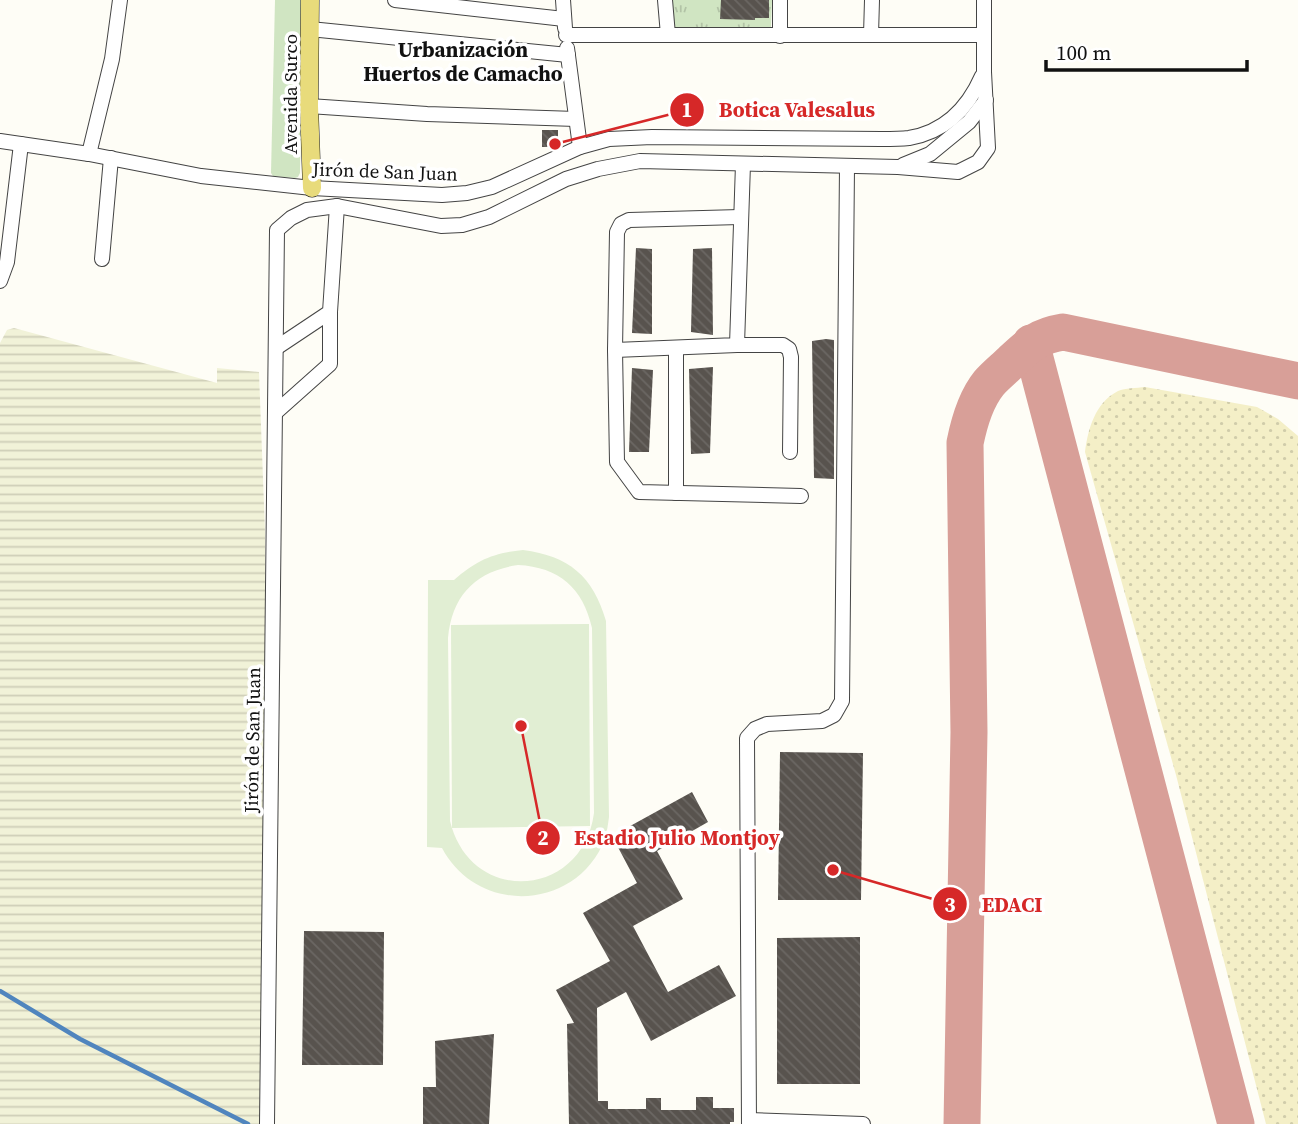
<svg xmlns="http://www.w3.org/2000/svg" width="1298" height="1124" viewBox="0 0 1298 1124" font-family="'Source Serif 4',serif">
	<defs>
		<pattern id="farmland-rules" width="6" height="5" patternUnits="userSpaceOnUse" patternTransform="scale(1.75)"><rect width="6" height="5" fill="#f1f2d8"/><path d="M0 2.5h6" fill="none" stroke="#ceceb8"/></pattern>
		<pattern id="sand-dots" width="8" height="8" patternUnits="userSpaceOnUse" patternTransform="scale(1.75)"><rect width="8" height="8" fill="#f4efc7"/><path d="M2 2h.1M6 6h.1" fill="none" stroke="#d0ccaa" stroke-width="1.8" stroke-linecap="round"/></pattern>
		<pattern id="park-tufts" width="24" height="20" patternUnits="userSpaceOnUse" patternTransform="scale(1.75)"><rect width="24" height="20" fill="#d0e5c2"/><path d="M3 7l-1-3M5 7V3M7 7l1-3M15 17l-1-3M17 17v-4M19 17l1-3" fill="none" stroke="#b2c3a6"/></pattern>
		<pattern id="building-back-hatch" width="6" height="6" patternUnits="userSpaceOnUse" patternTransform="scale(1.75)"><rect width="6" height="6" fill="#58534e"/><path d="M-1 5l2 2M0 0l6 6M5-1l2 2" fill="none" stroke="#6b6763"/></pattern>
	</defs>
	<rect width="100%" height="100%" fill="#fefdf6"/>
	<!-- farmland -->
	<polygon fill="url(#farmland-rules)" points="14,328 217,383 217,368 259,372 265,532 265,715 261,1124 0,1124 0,343 7,330"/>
	<!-- grass -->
	<polygon fill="#d0e5c2" points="275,0 302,0 300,173 298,177 295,178 273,176 271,173"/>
	<!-- sand -->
	<path fill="url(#sand-dots)" d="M1145,387L1257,407L1278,419L1298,436V1124H1266L1176,775L1085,452C1088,429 1095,403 1118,391C1125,388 1137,388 1145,387Z"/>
	<!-- park -->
	<polygon fill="url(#park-tufts)" points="672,0 772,0 771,27 674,28"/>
	<!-- pitch -->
	<g fill="#e1eed3" fill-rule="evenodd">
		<path d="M523,550C569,556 593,576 606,621L609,817C608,824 607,832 605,839C577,911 478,916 442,848L427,847L428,580H454C477,560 493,553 523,550ZM518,565C559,567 583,588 592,628L594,813C583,898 471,907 450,821L448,638C452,595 476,571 518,565Z"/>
		<polygon points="589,624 590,826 452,828 451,625"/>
	</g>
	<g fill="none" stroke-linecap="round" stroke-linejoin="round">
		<!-- stream -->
		<polyline stroke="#5085be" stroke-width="4.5" points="0,991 80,1039 248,1124"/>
		<!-- taxiway -->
		<g stroke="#d89f98" stroke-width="37">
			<polyline points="1031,343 1236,1124"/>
			<path d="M962,1124L969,732L965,443C969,423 976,399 989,383C996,375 1005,368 1012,361C1030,344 1039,336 1063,332L1298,381"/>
		</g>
	</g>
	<!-- building -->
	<g fill="url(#building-back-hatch)">
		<polygon points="721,0 769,0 769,18 755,18 755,20 720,19"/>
		<rect x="542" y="130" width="16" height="17"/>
		<polygon points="636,248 652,249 652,334 632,333"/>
		<polygon points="712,248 713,335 691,332 693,249"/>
		<polygon points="826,339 834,340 834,479 814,478 812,341"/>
		<polygon points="713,367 710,453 691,454 689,369"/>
		<polygon points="632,368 653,370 649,452 629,452"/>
		<polygon points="780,752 863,753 861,900 778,900"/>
		<polygon points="692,792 708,822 657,851 683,899 633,926 668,992 719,965 736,996 651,1041 626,992 597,1008 598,1101 608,1101 608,1109 646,1109 646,1098 661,1098 661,1110 696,1110 696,1097 713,1097 713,1108 734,1108 734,1122 730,1122 730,1124 569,1124 567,1024 574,1023 556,990 610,961 583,913 637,883 612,836"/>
		<polygon points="304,931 384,932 383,1065 302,1065"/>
		<polygon points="860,937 860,1084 777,1084 777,938"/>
		<polygon points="494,1034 489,1124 423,1124 423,1087 436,1087 435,1041"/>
	</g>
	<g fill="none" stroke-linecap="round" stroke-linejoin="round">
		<defs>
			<g id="minor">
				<polyline points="395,0 564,19"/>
				<polyline points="563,0 565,28"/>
				<polyline points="665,0 668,35"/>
				<polyline points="310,29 568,55"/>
				<polyline points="566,35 984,35"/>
				<polyline points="871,35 872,0"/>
				<polyline points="780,36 780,0"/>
				<polyline points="567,48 580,147"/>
				<polyline points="309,106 427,114 576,119"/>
				<path d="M0,141L89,154L201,176L312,188L442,195L467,193L492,187L580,147L609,139L652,137L881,139C890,139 900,139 909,138C945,132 968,108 982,76"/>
				<polyline points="89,154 112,59 120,0"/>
				<polyline points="903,165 930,154 969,122 986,100"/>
				<polyline points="740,217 629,220 621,224 617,232 615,350 617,462 639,492 801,496"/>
				<polyline points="102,259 111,158"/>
				<polyline points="0,281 7,262 21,144"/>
				<polyline points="737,345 783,345 789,349 791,357 790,452"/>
				<polyline points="276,348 330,312 337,206"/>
				<polyline points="676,348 676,493"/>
				<polyline points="615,350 737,345 743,164"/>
				<polyline points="275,413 330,364 330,312"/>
				<polyline points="749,1120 863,1124"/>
				<polyline points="267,1124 277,230 291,218 307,210 337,206 441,226 462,225 489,217 566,179 598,169 640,161 898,167 958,172 978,162 988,148 984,72 984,0"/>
				<polyline points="749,1124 747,738 755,729 767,724 822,721 834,715 842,701 847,167"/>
			</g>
			<polyline id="major" points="310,0 309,106 312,188"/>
		</defs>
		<!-- minor casing -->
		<use href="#minor" stroke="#444" stroke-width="16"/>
		<!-- major casing -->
		<use href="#major" stroke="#222" stroke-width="19"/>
		<!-- minor -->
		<use href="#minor" stroke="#fff" stroke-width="14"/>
		<!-- major -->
		<use href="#major" stroke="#e8db7b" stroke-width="18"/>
	</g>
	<g text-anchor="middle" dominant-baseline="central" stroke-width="7" stroke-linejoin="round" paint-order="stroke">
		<!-- street labels -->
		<g font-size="19" fill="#111" stroke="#fff">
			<text transform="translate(290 94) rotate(-90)">Avenida Surco</text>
			<text transform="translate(385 171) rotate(2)">Jirón de San Juan</text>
			<text transform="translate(252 740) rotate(-89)">Jirón de San Juan</text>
		</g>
		<!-- neighbourhood labels -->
		<g font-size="21" font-weight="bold" fill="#111" stroke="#fff">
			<text x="463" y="49">Urbanización<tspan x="463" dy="24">Huertos de Camacho</tspan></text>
		</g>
	</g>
	<!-- callouts -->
	<path fill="none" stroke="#d62828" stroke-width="2.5" d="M555 144L687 110M521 726L543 838M833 870L950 904"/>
	<g fill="#d62828" stroke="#fff" stroke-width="2.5">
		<circle cx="555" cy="144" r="7"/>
		<circle cx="521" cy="726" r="7"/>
		<circle cx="833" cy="870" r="7"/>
		<circle cx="687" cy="110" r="18"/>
		<circle cx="543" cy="838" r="18"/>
		<circle cx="950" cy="904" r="18"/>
	</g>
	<g font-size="21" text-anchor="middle" font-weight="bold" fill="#fff">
		<text x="687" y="117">1</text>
		<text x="543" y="845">2</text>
		<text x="950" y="912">3</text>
	</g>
	<g font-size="21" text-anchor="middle" font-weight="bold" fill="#d62828" stroke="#fff" stroke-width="7" stroke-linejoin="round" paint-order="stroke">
		<text x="797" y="117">Botica Valesalus</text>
		<text x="677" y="845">Estadio Julio Montjoy</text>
		<text x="1012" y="912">EDACI</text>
	</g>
	<!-- scale -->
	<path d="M1046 60v10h201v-10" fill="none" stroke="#111111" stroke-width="3.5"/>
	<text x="1056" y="60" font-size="21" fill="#111111" stroke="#ffffff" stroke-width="5" paint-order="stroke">100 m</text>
</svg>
